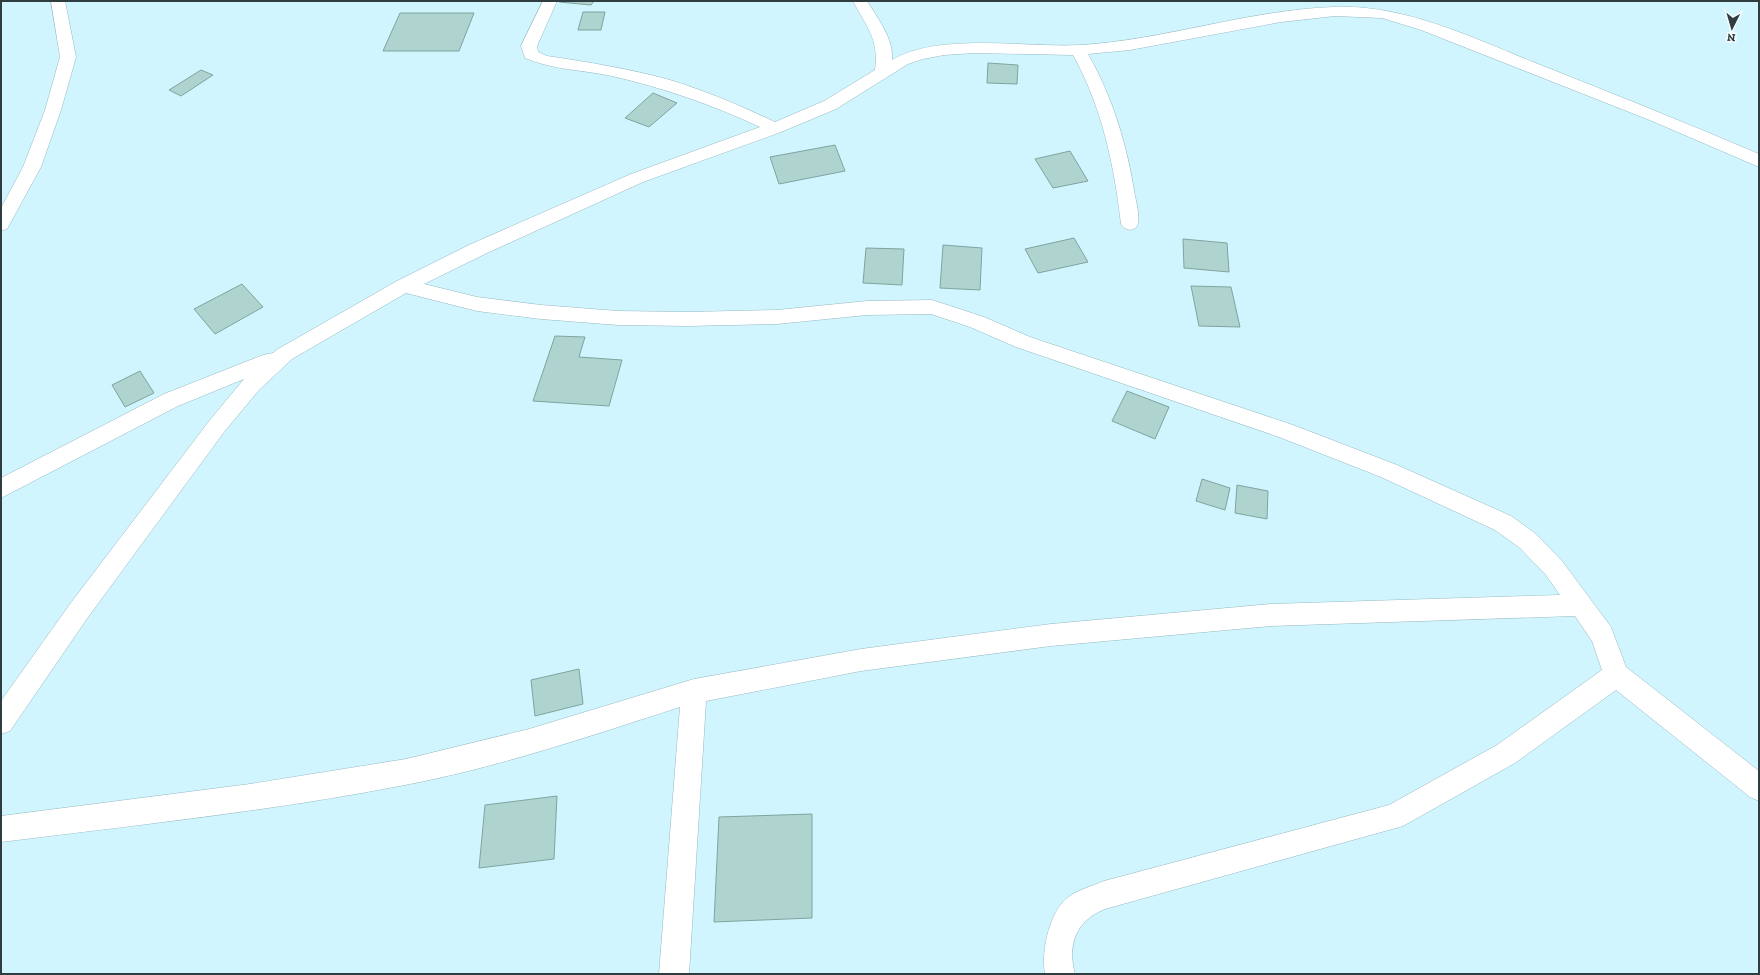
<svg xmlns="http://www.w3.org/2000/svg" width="1760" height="975" viewBox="0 0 1760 975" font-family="'Zilla Slab',serif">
	<rect width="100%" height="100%" fill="#d1f5fe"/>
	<!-- building -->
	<g fill="#afd4cf" stroke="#80a39f">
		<polygon points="560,1 594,1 591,5 559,2"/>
		<polygon points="583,12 605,12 601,30 578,30"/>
		<polygon points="400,13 474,13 459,51 383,51"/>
		<polygon points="988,63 1018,65 1017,84 987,83"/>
		<polygon points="201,70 213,75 181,96 169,90"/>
		<polygon points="653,93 677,103 649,127 625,118"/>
		<polygon points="835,145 845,171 779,184 770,157"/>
		<polygon points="1070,151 1088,181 1053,188 1035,159"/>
		<polygon points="1074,238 1088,262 1038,273 1025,249"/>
		<polygon points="1183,239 1227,243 1229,272 1184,268"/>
		<polygon points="943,245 982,248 980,290 940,288"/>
		<polygon points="866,248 904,249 902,285 863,283"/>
		<polygon points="242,284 263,307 215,334 194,309"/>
		<polygon points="1191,286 1231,287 1240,327 1199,326"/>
		<polygon points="555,336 585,337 579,357 622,360 609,406 533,401"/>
		<polygon points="140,371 154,393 125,407 112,385"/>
		<polygon points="1127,391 1169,407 1155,439 1112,421"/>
		<polygon points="1202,479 1230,488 1225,510 1196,501"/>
		<polygon points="1237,485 1268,491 1267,519 1235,513"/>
		<polygon points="579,669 583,704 535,716 531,680"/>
		<polygon points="557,796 554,859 479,868 485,805"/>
		<polygon points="812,814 812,918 714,922 719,817"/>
	</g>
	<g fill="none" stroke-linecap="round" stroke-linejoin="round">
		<defs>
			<g id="minor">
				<polygon points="51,1 65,1 76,57 61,110 41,167 7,229 1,231 1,208 23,167 45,110 60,57"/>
				<path d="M543,1H557L537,46L538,52L547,56C588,62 630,69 670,80C706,91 741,106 775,122L824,101L875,70C879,38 867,28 853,1H867C878,19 894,39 892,60C939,32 1026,48 1080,45C1165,40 1248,10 1334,7C1403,4 1471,37 1533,62C1609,92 1684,122 1759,154V167L1652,121L1421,30L1382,18L1335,16L1281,22L1130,50L1088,54C1113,98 1127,145 1135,196C1137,205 1141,220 1136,228L1130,230L1124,228L1121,224C1114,164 1102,107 1073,55L975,53L944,55L923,59L908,64L836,109L781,132L643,182L485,254L424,284L477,297L541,305L618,311L688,312L777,310L867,301L932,300L984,317L1030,337L1293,425L1397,465L1511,516L1536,534L1562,561L1611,627L1626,667L1759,771V801L1750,797L1616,690L1515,763L1403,826L1105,909C1076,921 1067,944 1075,974H1045C1041,952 1049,913 1067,898C1077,890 1092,886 1104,881L1389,805L1497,745L1602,670L1592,641L1575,616L1271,626L1051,646L861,671L706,701L689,974H659L680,707C590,736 499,767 405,785C272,811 136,825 1,842V816L250,784L406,759L529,729L694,679L861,649L1051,624L1271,604L1560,595L1546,575L1520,548L1495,530L1381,477L1279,437L1016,347L970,327L931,314L867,315L777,324L688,326L618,325L541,319L477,311L406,293L292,359L259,390L224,432L86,620L10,731L1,734V701L70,604L210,420L244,379L178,406L1,498V478L164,394L263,355L273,353L278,349L397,281L471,244L631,174L760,127C713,105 664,88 612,76C584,70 553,70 525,58L521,46Z"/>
			</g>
		</defs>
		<!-- minor casing -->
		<use href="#minor" stroke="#96b9c1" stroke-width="1"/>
		<!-- minor -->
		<use href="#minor" fill="#fff" fill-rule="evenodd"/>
	</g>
	<!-- border -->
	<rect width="1760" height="975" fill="none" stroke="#2f3d40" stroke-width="4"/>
	<!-- north arrow -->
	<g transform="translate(1732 28) rotate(185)" stroke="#f6fdfe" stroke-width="3" paint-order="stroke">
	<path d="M0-3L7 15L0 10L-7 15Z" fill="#2f3d40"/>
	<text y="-6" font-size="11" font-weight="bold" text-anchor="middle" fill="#2f3d40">N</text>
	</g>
</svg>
